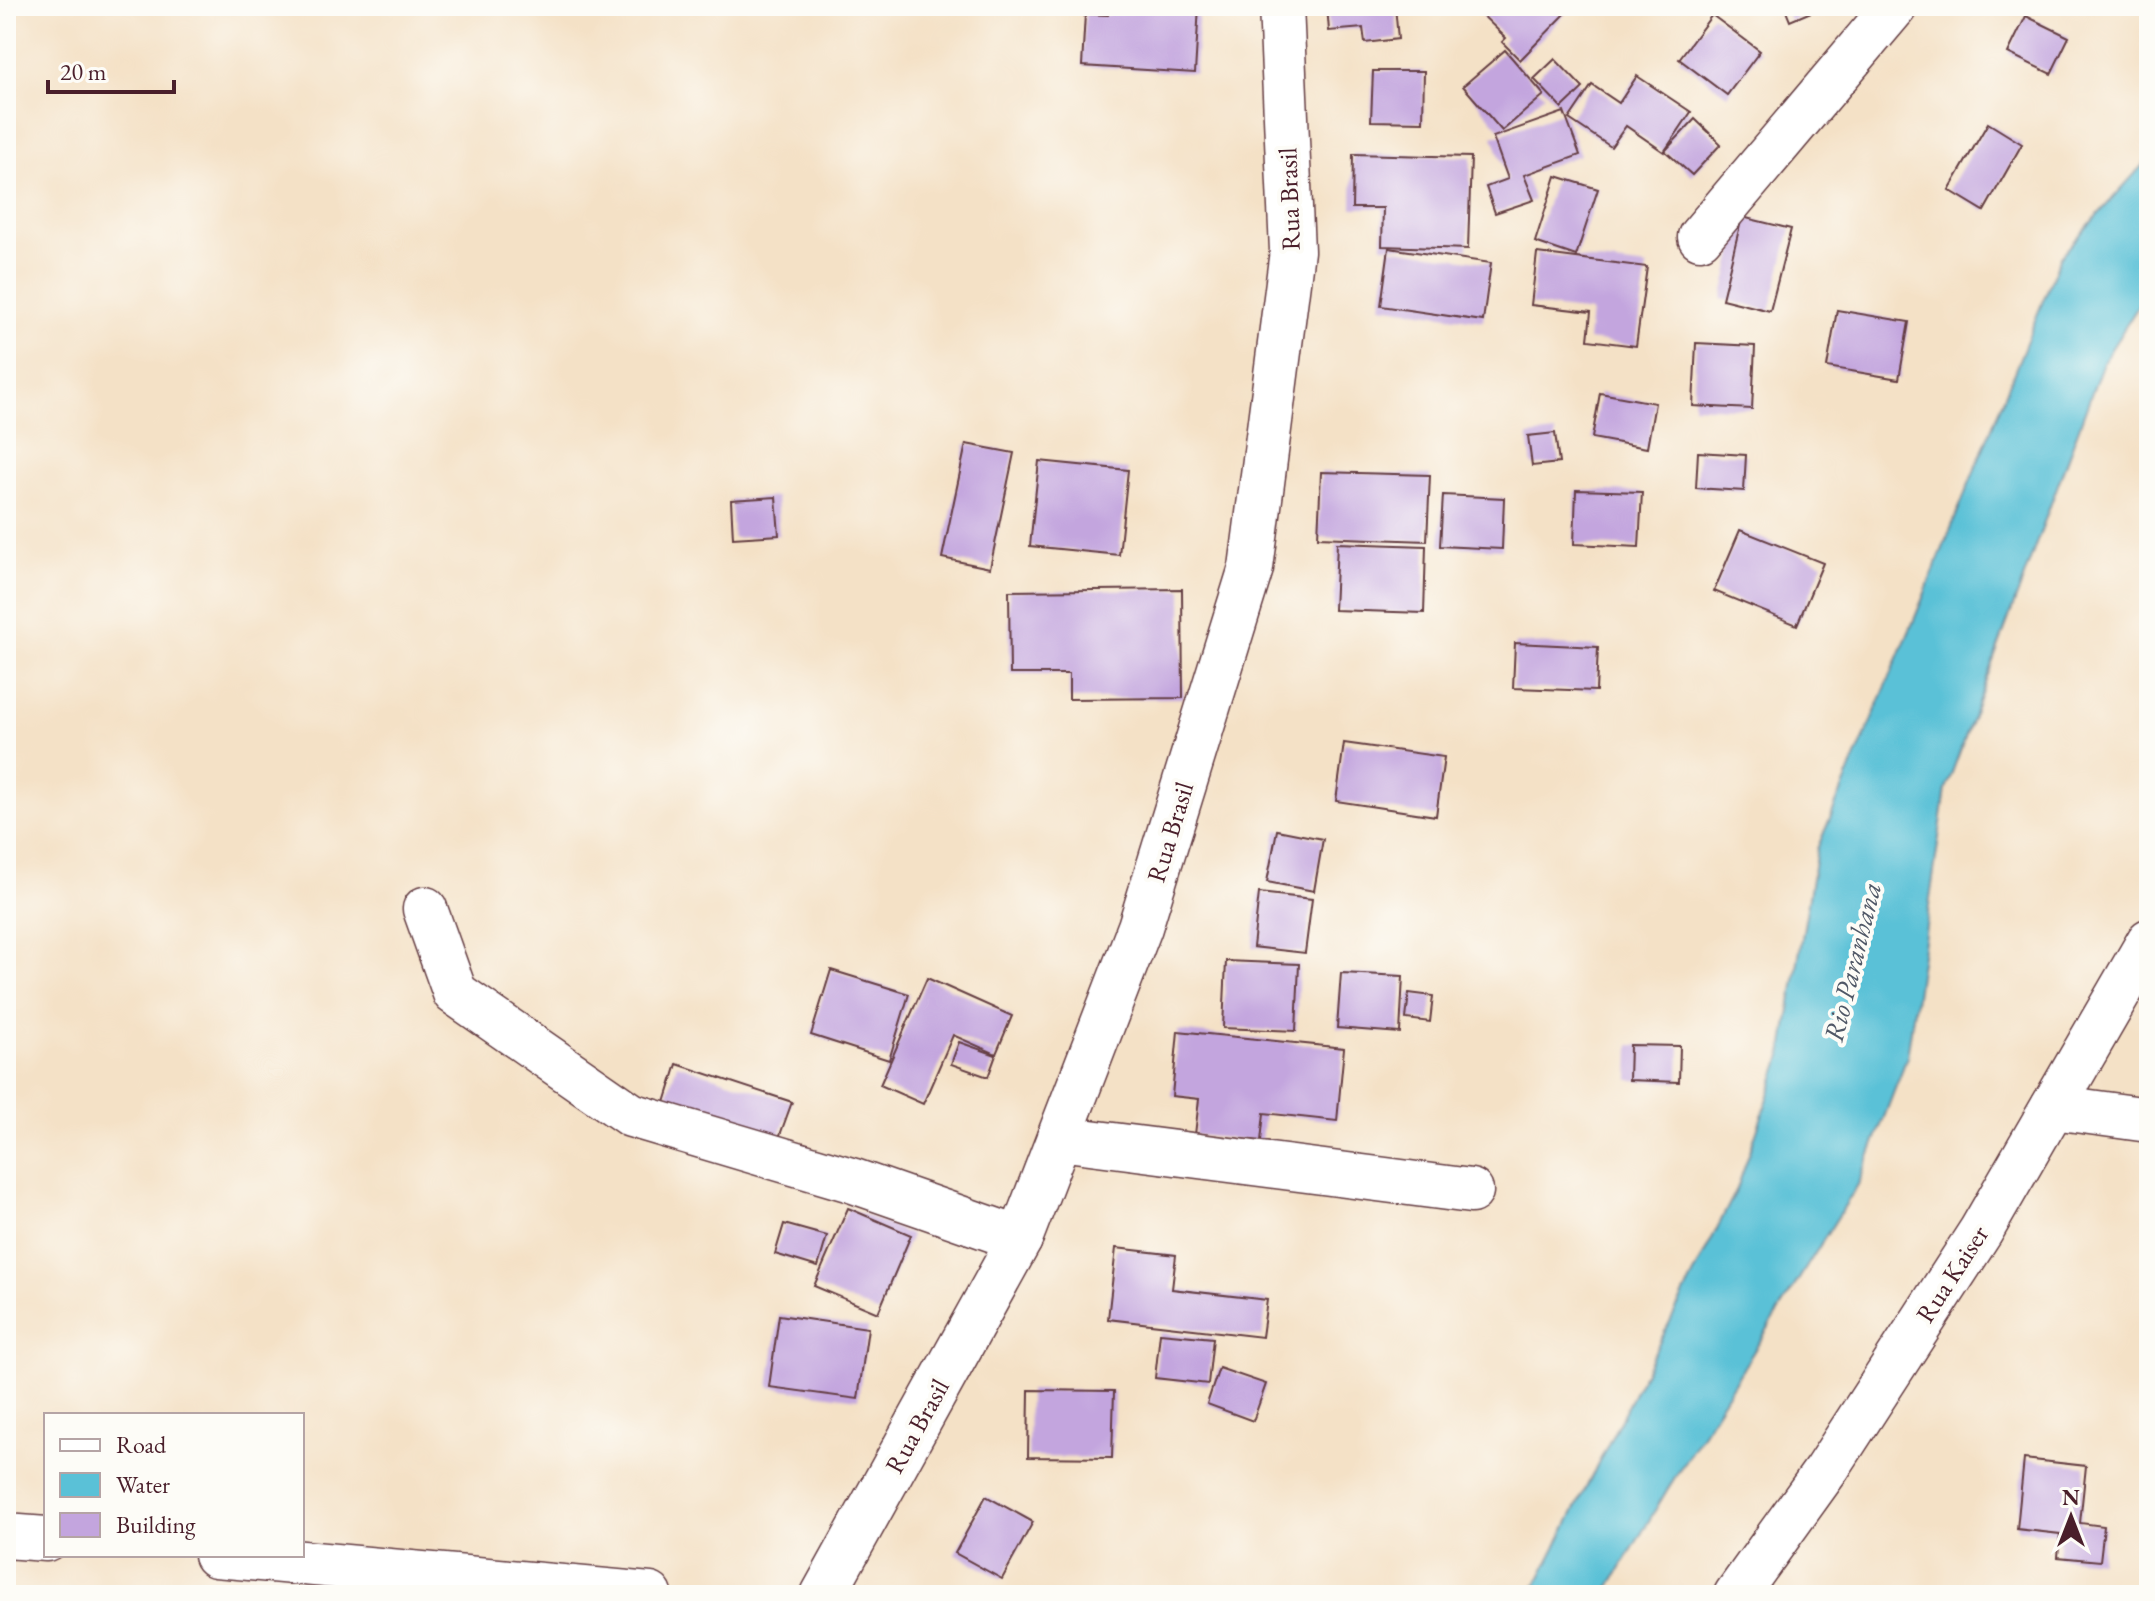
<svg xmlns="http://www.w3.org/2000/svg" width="2155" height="1601" viewBox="0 0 2155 1601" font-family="'EB Garamond',serif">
	<rect width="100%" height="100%" fill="#fdfcf7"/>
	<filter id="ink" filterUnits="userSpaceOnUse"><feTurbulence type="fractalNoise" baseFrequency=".0125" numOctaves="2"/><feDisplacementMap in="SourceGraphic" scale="16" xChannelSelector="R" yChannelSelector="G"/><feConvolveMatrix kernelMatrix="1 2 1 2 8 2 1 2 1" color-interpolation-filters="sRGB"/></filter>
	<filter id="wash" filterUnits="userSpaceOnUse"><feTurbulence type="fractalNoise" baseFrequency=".006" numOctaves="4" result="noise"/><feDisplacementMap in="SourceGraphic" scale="32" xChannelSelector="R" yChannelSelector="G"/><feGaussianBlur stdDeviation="1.8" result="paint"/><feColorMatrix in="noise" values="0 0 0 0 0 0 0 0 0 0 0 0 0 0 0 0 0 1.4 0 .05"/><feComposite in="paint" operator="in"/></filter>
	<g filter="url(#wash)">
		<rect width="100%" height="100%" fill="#f4e1c6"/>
		<!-- water -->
		<polygon fill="#5ac1d7" stroke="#527081" stroke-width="2" points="2149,158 2149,289 2103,362 1946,789 1907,1057 1859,1183 1667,1490 1605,1595 1529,1595 1541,1577 1737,1189 1782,1057 1817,849 1912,625 2061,256"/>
		<g id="blocks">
			<!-- building -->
			<g fill="#c3a5de">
				<polygon points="1109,6 1199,6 1195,73 1082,66 1085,14 1108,15"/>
				<polygon points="1327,6 1395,6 1398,39 1365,43 1363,28 1329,31"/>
				<polygon points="1473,6 1573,6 1520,60 1502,42 1506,38"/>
				<polygon points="1784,6 1825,6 1790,21"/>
				<polygon points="1712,15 1760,51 1727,95 1679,59"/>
				<polygon points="2026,16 2069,37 2051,74 2008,53"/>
				<polygon points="1505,50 1544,95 1502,131 1463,86"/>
				<polygon points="1555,59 1583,88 1562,108 1534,79"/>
				<polygon points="1373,71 1424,71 1423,122 1371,121"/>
				<polygon points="1637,76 1691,112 1664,152 1626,126 1611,147 1569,119 1592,85 1619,103"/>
				<polygon points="1564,112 1580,155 1524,175 1534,200 1495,213 1486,187 1508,179 1493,137"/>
				<polygon points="1695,119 1721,144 1692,175 1665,151"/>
				<polygon points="1988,123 2022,144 1984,211 1949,190"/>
				<polygon points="1353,154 1471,157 1468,249 1382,246 1383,208 1352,208"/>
				<polygon points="1556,176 1598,189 1576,256 1535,242"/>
				<polygon points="1742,217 1791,229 1770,311 1722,299"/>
				<polygon points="1389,248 1491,263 1483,321 1381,306"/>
				<polygon points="1537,253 1647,267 1636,346 1588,340 1591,312 1531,305"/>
				<polygon points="1837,310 1909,322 1899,379 1827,367"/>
				<polygon points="1696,343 1755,346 1752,409 1693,406"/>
				<polygon points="1600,393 1655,403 1647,448 1592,438"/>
				<polygon points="1555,433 1559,463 1532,466 1528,436"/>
				<polygon points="966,444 1014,453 990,568 942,558"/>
				<polygon points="1698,452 1746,455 1744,491 1696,488"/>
				<polygon points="1039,461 1128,470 1119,555 1030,546"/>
				<polygon points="1321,472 1430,475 1427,541 1318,537"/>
				<polygon points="1576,490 1642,492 1639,547 1574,544"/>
				<polygon points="1443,495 1504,498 1502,549 1440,546"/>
				<polygon points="776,497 779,535 733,538 731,500"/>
				<polygon points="1740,530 1823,563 1797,625 1714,591"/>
				<polygon points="1337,543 1426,546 1424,613 1334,610"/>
				<polygon points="1182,589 1183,698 1069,699 1069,674 1010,674 1009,591"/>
				<polygon points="1515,643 1598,647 1596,691 1513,688"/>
				<polygon points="1344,743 1444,757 1436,816 1336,801"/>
				<polygon points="1277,830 1323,839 1314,891 1267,882"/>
				<polygon points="1259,893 1312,899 1305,953 1253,947"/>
				<polygon points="1226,961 1299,964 1296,1031 1223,1028"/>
				<polygon points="831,970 909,994 889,1060 811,1035"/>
				<polygon points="1341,973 1403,976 1400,1033 1337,1028"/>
				<polygon points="927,978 1012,1016 996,1054 953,1035 923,1104 880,1085"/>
				<polygon points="1409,993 1433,996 1430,1022 1406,1019"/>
				<polygon points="1178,1031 1344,1048 1337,1121 1264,1113 1261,1141 1195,1135 1199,1099 1172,1096"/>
				<polygon points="959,1042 996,1055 988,1077 951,1064"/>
				<polygon points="1630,1045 1680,1046 1679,1082 1629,1080"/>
				<polygon points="677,1064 792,1102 776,1146 663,1109"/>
				<polygon points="848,1208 911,1235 878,1313 814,1286"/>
				<polygon points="784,1224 827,1236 818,1267 775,1254"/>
				<polygon points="1116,1248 1176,1255 1172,1289 1267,1300 1262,1337 1108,1319"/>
				<polygon points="779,1315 868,1328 858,1399 769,1387"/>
				<polygon points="1160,1333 1213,1338 1208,1384 1155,1378"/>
				<polygon points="1219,1368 1266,1384 1253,1421 1207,1404"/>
				<polygon points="1029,1390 1114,1391 1112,1458 1028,1457"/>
				<polygon points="2024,1459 2086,1466 2080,1523 2104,1526 2100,1561 2058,1557 2060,1534 2017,1529"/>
				<polygon points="986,1496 1033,1522 1002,1579 955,1553"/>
			</g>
		</g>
	</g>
	<g filter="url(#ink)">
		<use href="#blocks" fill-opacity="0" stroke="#643c42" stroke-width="2"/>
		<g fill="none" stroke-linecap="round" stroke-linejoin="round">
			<defs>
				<g id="minor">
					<polyline points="1700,237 1895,6"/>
					<polyline points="425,909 455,993 631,1115 851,1180 1020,1239"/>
					<polyline points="2053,1107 2149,1120"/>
					<polyline points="1059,1138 1471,1191"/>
					<polyline points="6,1536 46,1539"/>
					<polyline points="216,1555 650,1595"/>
					<polyline points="823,1595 1020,1239 1140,927 1251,568 1292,251 1281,6"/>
					<polyline points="1736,1595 1826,1470 1981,1231 2149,941"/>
				</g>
			</defs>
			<!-- minor casing -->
			<use href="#minor" stroke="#643c42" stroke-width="47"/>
			<!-- minor -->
			<use href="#minor" stroke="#fff" stroke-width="44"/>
		</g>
	</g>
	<g text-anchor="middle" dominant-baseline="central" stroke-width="8" stroke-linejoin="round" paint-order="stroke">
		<!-- street labels -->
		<g font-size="26" fill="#4a1f2b" stroke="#fdfcf7">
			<text transform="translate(1289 199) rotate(-92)">Rua Brasil</text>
			<text transform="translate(1170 832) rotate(-73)">Rua Brasil</text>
			<text transform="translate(1952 1274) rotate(-57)">Rua Kaiser</text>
			<text transform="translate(917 1426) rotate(-61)">Rua Brasil</text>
		</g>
		<!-- water labels -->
		<g font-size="28" font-style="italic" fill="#505867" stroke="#fdfcf7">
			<text transform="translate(1852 962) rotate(-76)">Rio Paranhana</text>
		</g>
	</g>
	<!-- margin -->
	<rect width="2155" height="1601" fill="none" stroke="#fdfcf7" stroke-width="32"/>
	<!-- legend -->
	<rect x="44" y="1413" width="260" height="144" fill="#fdfcf7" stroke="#b5a4a5" stroke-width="2"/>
	<rect x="60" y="1439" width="40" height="12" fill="#ffffff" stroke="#b5a4a5" stroke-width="2"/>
	<text x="116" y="1453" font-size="24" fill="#4a1f2b">Road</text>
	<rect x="60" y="1473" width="40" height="24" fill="#5ac1d7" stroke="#b5a4a5" stroke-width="2"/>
	<text x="116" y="1493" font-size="24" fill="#4a1f2b">Water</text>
	<rect x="60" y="1513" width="40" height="24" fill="#c3a5de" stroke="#b5a4a5" stroke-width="2"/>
	<text x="116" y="1533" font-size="24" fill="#4a1f2b">Building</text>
	<!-- north arrow -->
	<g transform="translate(2071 1517)" stroke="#fdfcf7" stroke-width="6" paint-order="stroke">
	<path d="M0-6L14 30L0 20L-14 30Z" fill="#4a1f2b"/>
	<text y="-12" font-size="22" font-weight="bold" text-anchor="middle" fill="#4a1f2b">N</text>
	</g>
	<!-- scale -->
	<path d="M48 80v12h126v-12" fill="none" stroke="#4a1f2b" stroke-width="4"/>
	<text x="60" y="80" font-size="24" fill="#4a1f2b" stroke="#fdfcf7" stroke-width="6" paint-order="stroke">20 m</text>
</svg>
